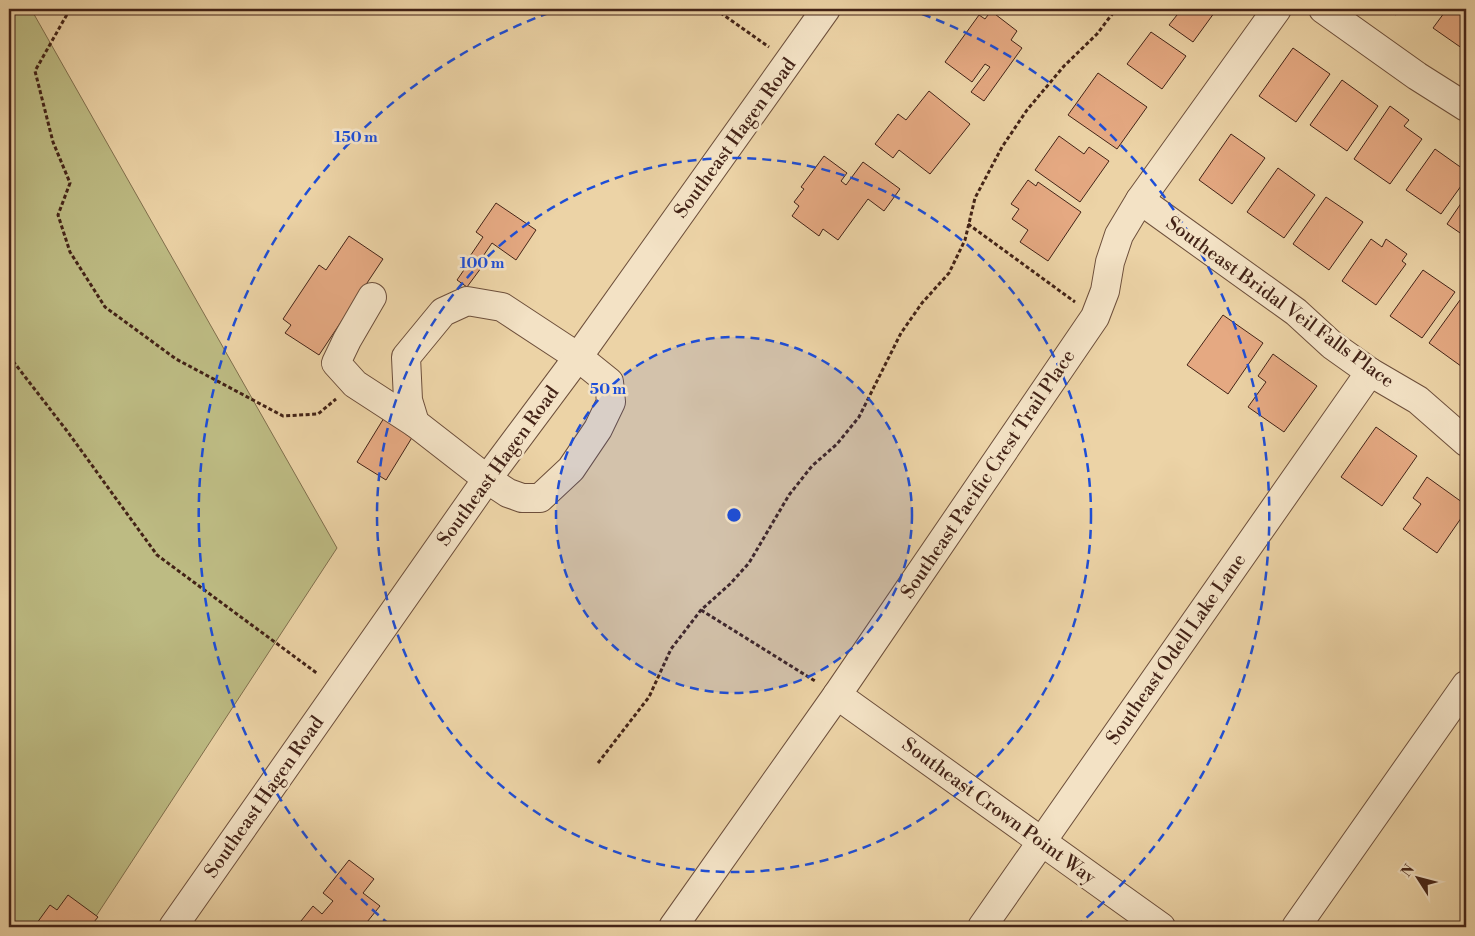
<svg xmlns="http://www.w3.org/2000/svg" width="1475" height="936" viewBox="0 0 1475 936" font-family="'Libre Bodoni',serif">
	<rect width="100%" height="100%" fill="#ecd3a6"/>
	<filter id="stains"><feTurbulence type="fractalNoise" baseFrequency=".004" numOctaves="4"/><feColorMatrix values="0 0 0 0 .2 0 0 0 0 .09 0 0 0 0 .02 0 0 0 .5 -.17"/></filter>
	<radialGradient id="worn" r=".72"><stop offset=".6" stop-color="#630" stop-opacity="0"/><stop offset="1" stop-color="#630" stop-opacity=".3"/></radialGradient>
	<!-- green -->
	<polygon fill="#bdbb83" stroke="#806f4d" points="9,9 31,9 337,548 89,927 9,927"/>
	<!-- building -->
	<g fill="#e5a982" stroke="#432317">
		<polygon points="1167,9 1217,9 1193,42 1169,25 1177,15"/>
		<polygon points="1388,9 1401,9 1396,15"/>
		<polygon points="1447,9 1466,9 1466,51 1433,28"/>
		<polygon points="991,11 1017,31 1011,40 1022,48 984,101 971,92 990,67 985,64 972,82 945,62 979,15 985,19"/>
		<polygon points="1151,32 1186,56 1162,89 1127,64"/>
		<polygon points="1293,48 1330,74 1296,122 1259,96"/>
		<polygon points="1098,73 1147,107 1117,149 1068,115"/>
		<polygon points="1342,80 1378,106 1347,151 1310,125"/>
		<polygon points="929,91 970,124 930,174 899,150 893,158 875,144 898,114 906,120"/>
		<polygon points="1390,106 1409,120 1404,126 1422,139 1390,184 1354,159"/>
		<polygon points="1231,134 1265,158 1232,204 1199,180"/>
		<polygon points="1059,136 1084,154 1089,147 1109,161 1080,202 1035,170"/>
		<polygon points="1435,149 1466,171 1466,179 1441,214 1406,190"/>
		<polygon points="824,156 847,173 841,181 846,185 863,162 900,189 884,211 868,199 838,240 823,229 819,236 792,216 799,206 794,202 804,189 801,187"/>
		<polygon points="1278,168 1315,195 1284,238 1247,212"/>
		<polygon points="1028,180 1036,186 1038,182 1081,212 1048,261 1020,242 1028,230 1012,219 1019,209 1011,204"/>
		<polygon points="1466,196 1466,237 1447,224"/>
		<polygon points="1326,197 1363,222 1329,270 1293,244"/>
		<polygon points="496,203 536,230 516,260 492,243 477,265 481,268 467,287 457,280 466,267 464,265 483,237 476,232"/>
		<polygon points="349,236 383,259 319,355 285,333 291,325 283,319 319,265 326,270"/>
		<polygon points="1371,239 1382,247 1386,239 1407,254 1402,261 1406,264 1376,305 1342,281"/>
		<polygon points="1423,270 1455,292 1422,338 1390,316"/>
		<polygon points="1466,299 1466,368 1465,369 1429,343 1460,300 1464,303"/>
		<polygon points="1223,315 1263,343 1228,394 1187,365"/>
		<polygon points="1273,354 1317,386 1284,432 1248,407 1266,382 1258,376"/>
		<polygon points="387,413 416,431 386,480 357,462"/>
		<polygon points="1376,427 1417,456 1382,506 1341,477"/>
		<polygon points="1427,477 1466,505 1466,511 1437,553 1403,529 1421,504 1413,498"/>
		<polygon points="349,860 374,879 363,893 380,906 363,927 298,927 297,926 313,906 322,914 333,901 323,893"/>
		<polygon points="68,895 98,917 90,927 34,927 50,905 57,910"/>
	</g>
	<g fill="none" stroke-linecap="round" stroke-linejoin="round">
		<defs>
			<g id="minor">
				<polyline points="1323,9 1417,76 1466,107"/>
				<polyline points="1140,200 1296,312 1332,345 1370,372 1418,400 1466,442"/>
				<polyline points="372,297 347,340 336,363 355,384 415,423"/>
				<polygon points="467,301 502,307 578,357 609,382 611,402 598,429 571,469 540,498 522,498 508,493 487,479 415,423 408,400 406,357 443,312"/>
				<polyline points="837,695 1161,927"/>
				<polyline points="173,927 487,479 578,357 826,9"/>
				<polyline points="673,927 837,695 1095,317 1105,291 1110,262 1119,235 1140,200 1277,9"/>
				<polyline points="982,927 1370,372"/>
				<polyline points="1296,927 1466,685"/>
			</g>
		</defs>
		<!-- minor casing -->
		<use href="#minor" stroke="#6d4f3b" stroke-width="30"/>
		<!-- path -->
		<g stroke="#432317" stroke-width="3" stroke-dasharray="4 2.5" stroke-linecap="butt">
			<polyline points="70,9 35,71 53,142 70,183 58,215 70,252 105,307 176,359 283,416 318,414 336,399"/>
			<polyline points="715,9 769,47"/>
			<polyline points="968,224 1075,302"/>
			<polyline points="9,356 67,431 157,555 318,674"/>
			<polyline points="701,610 815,681"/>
			<polyline points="598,763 649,697 671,649 701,610 730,584 749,563 789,495 812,466 837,444 859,417 901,333 922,303 949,273 965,240 975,198 1002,147 1027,110 1064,66 1097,34 1116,9"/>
		</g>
		<!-- minor -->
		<use href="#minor" stroke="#f3e2c5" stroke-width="28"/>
	</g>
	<!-- distance rings -->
	<circle cx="734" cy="515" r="178" fill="#1d4ed8" fill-opacity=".12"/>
	<g fill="none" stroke="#1d4ed8" stroke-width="2.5" stroke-dasharray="9 6">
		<circle cx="734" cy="515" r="178"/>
		<circle cx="734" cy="515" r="357"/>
		<path d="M390 925A535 535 0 0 1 560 9M908 9A535 535 0 0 1 1078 925"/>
	</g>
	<g text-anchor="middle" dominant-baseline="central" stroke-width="5" stroke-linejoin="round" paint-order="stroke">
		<!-- street labels -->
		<g font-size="19" fill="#432317" stroke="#f3e2c5">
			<text transform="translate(735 138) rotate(-54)">Southeast Hagen Road</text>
			<text transform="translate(1280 302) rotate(36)">Southeast Bridal Veil Falls Place</text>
			<text transform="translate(498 466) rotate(-54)">Southeast Hagen Road</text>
			<text transform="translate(988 474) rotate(-56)">Southeast Pacific Crest Trail Place</text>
			<text transform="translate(1176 649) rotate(-55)">Southeast Odell Lake Lane</text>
			<text transform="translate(264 797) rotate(-55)">Southeast Hagen Road</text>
			<text transform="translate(999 811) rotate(36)">Southeast Crown Point Way</text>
		</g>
	</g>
	<circle cx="734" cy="515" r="8" fill="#1d4ed8" stroke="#f3e2c5" stroke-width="2.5"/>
	<g font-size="15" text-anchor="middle" font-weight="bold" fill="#1d4ed8" stroke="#f3e2c5" stroke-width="5" stroke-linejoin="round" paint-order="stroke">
		<text x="356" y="142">150 m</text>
		<text x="482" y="268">100 m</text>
		<text x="608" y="394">50 m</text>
	</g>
	<!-- margin -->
	<rect width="1475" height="936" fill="none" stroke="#ecd3a6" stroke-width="30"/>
	<rect x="10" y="10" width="1455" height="916" fill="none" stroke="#432317" stroke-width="2.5"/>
	<rect x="15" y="15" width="1445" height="906" fill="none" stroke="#432317"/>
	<!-- north arrow -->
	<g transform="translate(1418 878) rotate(306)" stroke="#f3e2c5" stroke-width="4" paint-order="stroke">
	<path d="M0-4L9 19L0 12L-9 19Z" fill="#432317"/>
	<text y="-8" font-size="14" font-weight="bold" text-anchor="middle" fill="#432317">N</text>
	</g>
	<rect width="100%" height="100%" filter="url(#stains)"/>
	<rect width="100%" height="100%" fill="url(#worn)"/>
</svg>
